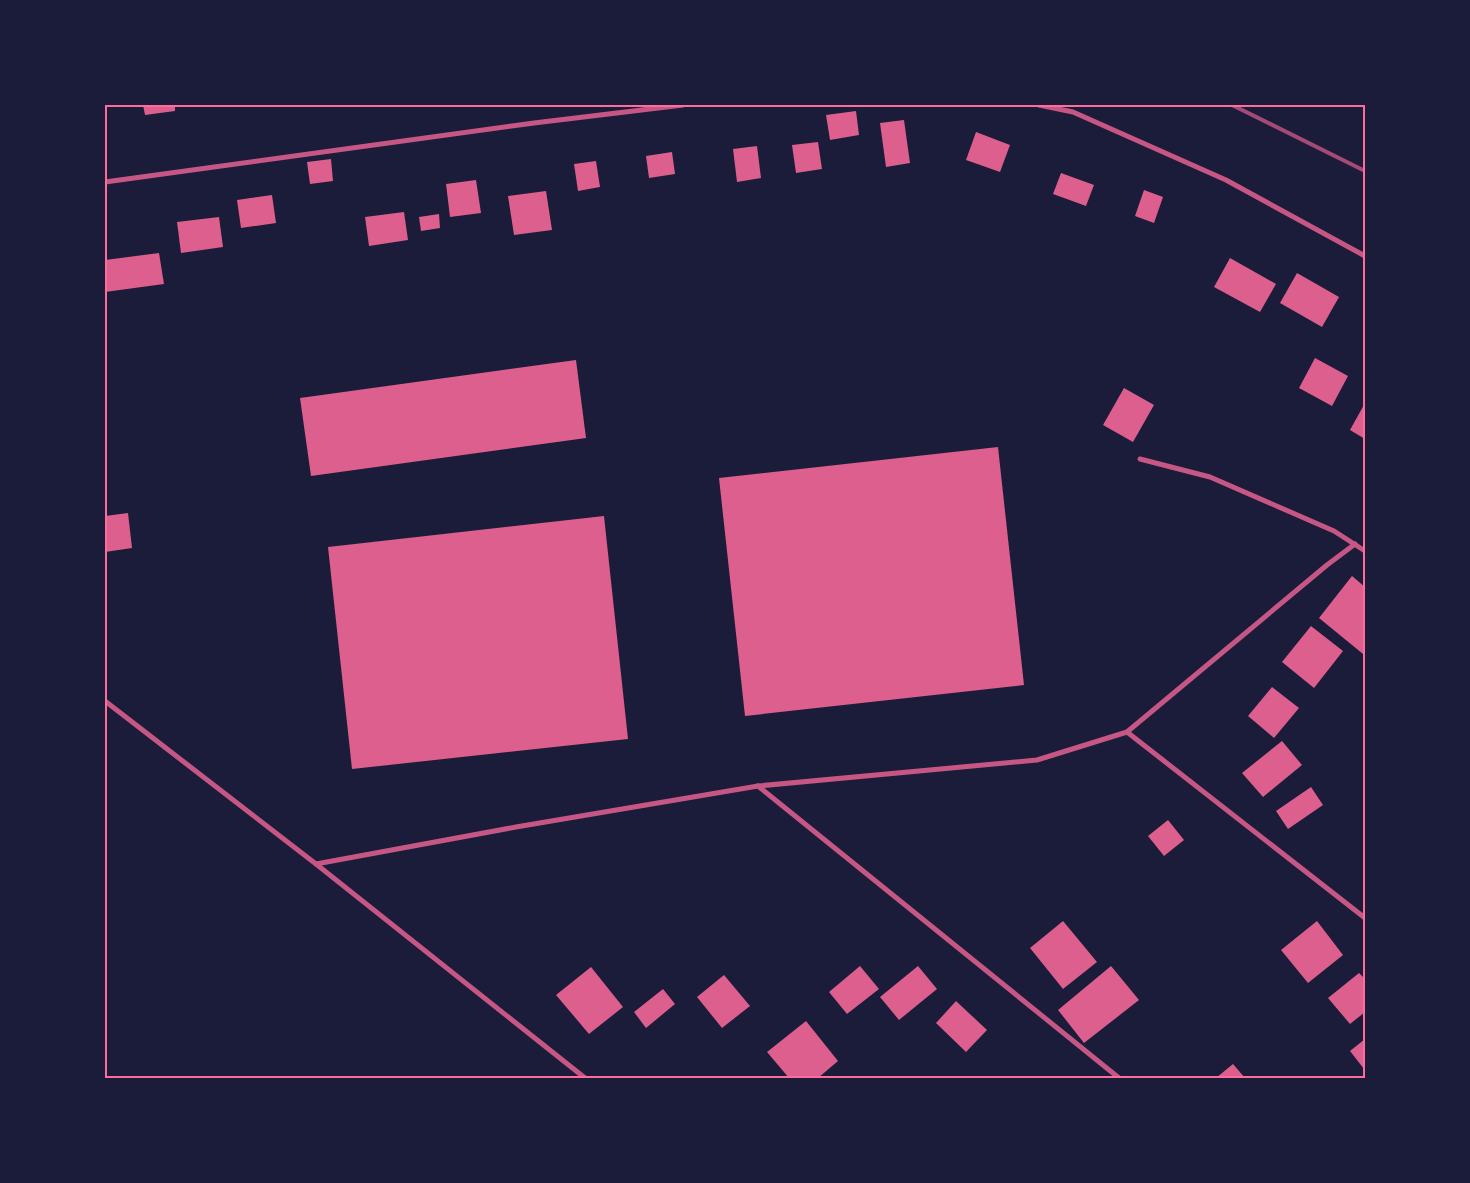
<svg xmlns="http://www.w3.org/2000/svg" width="1470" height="1183" viewBox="0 0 1470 1183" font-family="'PT Sans Narrow',sans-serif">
	<rect width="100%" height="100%" fill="#1b1b3a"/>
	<!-- building -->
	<g fill="#dd5f8e">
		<polygon points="143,105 175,105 175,111 145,115"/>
		<polygon points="856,111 859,135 830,140 826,115"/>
		<polygon points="904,120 910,163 886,167 880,123"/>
		<polygon points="976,132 1010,145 1000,172 966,160"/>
		<polygon points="818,142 822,169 796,173 792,145"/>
		<polygon points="757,146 761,178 737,182 733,149"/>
		<polygon points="672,152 675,174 649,178 646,156"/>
		<polygon points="331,159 333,181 310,184 307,162"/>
		<polygon points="596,161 600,187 578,191 574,164"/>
		<polygon points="1061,173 1094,185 1086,206 1053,194"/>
		<polygon points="476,180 481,213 450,217 446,184"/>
		<polygon points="1144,190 1163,197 1154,223 1135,216"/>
		<polygon points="546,191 552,230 514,235 508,196"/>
		<polygon points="272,195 276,223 241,228 237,200"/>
		<polygon points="404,212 408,240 369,246 365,217"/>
		<polygon points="439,214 440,228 421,231 419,217"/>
		<polygon points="219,217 223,247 181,253 177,222"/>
		<polygon points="159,253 164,284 105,292 105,260"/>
		<polygon points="1230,258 1276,284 1260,312 1214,287"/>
		<polygon points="1297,273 1339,297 1322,327 1280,303"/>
		<polygon points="1315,358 1348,376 1332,406 1299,388"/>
		<polygon points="576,360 586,438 311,476 300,398"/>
		<polygon points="1124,388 1154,405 1133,442 1103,425"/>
		<polygon points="1365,403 1365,439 1350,430"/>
		<polygon points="998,447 1024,685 745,716 719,478"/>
		<polygon points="128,513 132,548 105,552 105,516"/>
		<polygon points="604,516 628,739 352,769 328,547"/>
		<polygon points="1352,576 1365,587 1365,652 1363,654 1319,618"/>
		<polygon points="1311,626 1343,651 1314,688 1282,662"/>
		<polygon points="1272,687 1299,708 1274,738 1248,716"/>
		<polygon points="1282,741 1302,765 1263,797 1242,773"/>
		<polygon points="1311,787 1323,805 1288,829 1276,811"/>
		<polygon points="1168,820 1184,840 1164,856 1148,836"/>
		<polygon points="1063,921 1097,962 1063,989 1030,948"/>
		<polygon points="1317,921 1343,955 1308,983 1281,950"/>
		<polygon points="860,966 879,989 847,1014 829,992"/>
		<polygon points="918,966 937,989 899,1020 880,997"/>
		<polygon points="1111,966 1139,1000 1084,1043 1058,1010"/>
		<polygon points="591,967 623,1007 589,1034 556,995"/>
		<polygon points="1359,973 1365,979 1365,1012 1350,1024 1328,998"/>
		<polygon points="724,975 750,1006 722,1028 697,997"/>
		<polygon points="663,989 675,1004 646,1028 634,1012"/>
		<polygon points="956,1001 987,1030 966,1052 936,1023"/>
		<polygon points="806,1021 838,1061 818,1078 789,1078 767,1052"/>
		<polygon points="1365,1039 1365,1068 1364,1069 1350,1051"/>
		<polygon points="1233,1064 1245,1078 1216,1078"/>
	</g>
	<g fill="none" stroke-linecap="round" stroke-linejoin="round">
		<!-- minor -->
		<g stroke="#c65784" stroke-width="5">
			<polyline points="1039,105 1073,112 1226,180 1365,256"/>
			<polyline points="105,182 534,123 683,105"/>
			<polyline points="1140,459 1210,477 1334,531 1365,551"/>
			<polyline points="105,701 316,864 585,1078"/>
			<polyline points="1127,732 1365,918"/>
			<polyline points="758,786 1119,1078"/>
			<polyline points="316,864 516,827 758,786 1037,760 1127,732 1327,565 1355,544"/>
		</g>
		<!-- rail -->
		<polyline stroke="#a44b75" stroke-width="4" points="1232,105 1365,171"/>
	</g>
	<!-- border -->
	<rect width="1470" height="1183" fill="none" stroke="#1b1b3a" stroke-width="212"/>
	<rect x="106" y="106" width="1258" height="971" fill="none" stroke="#ff6b9d" stroke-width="2"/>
</svg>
